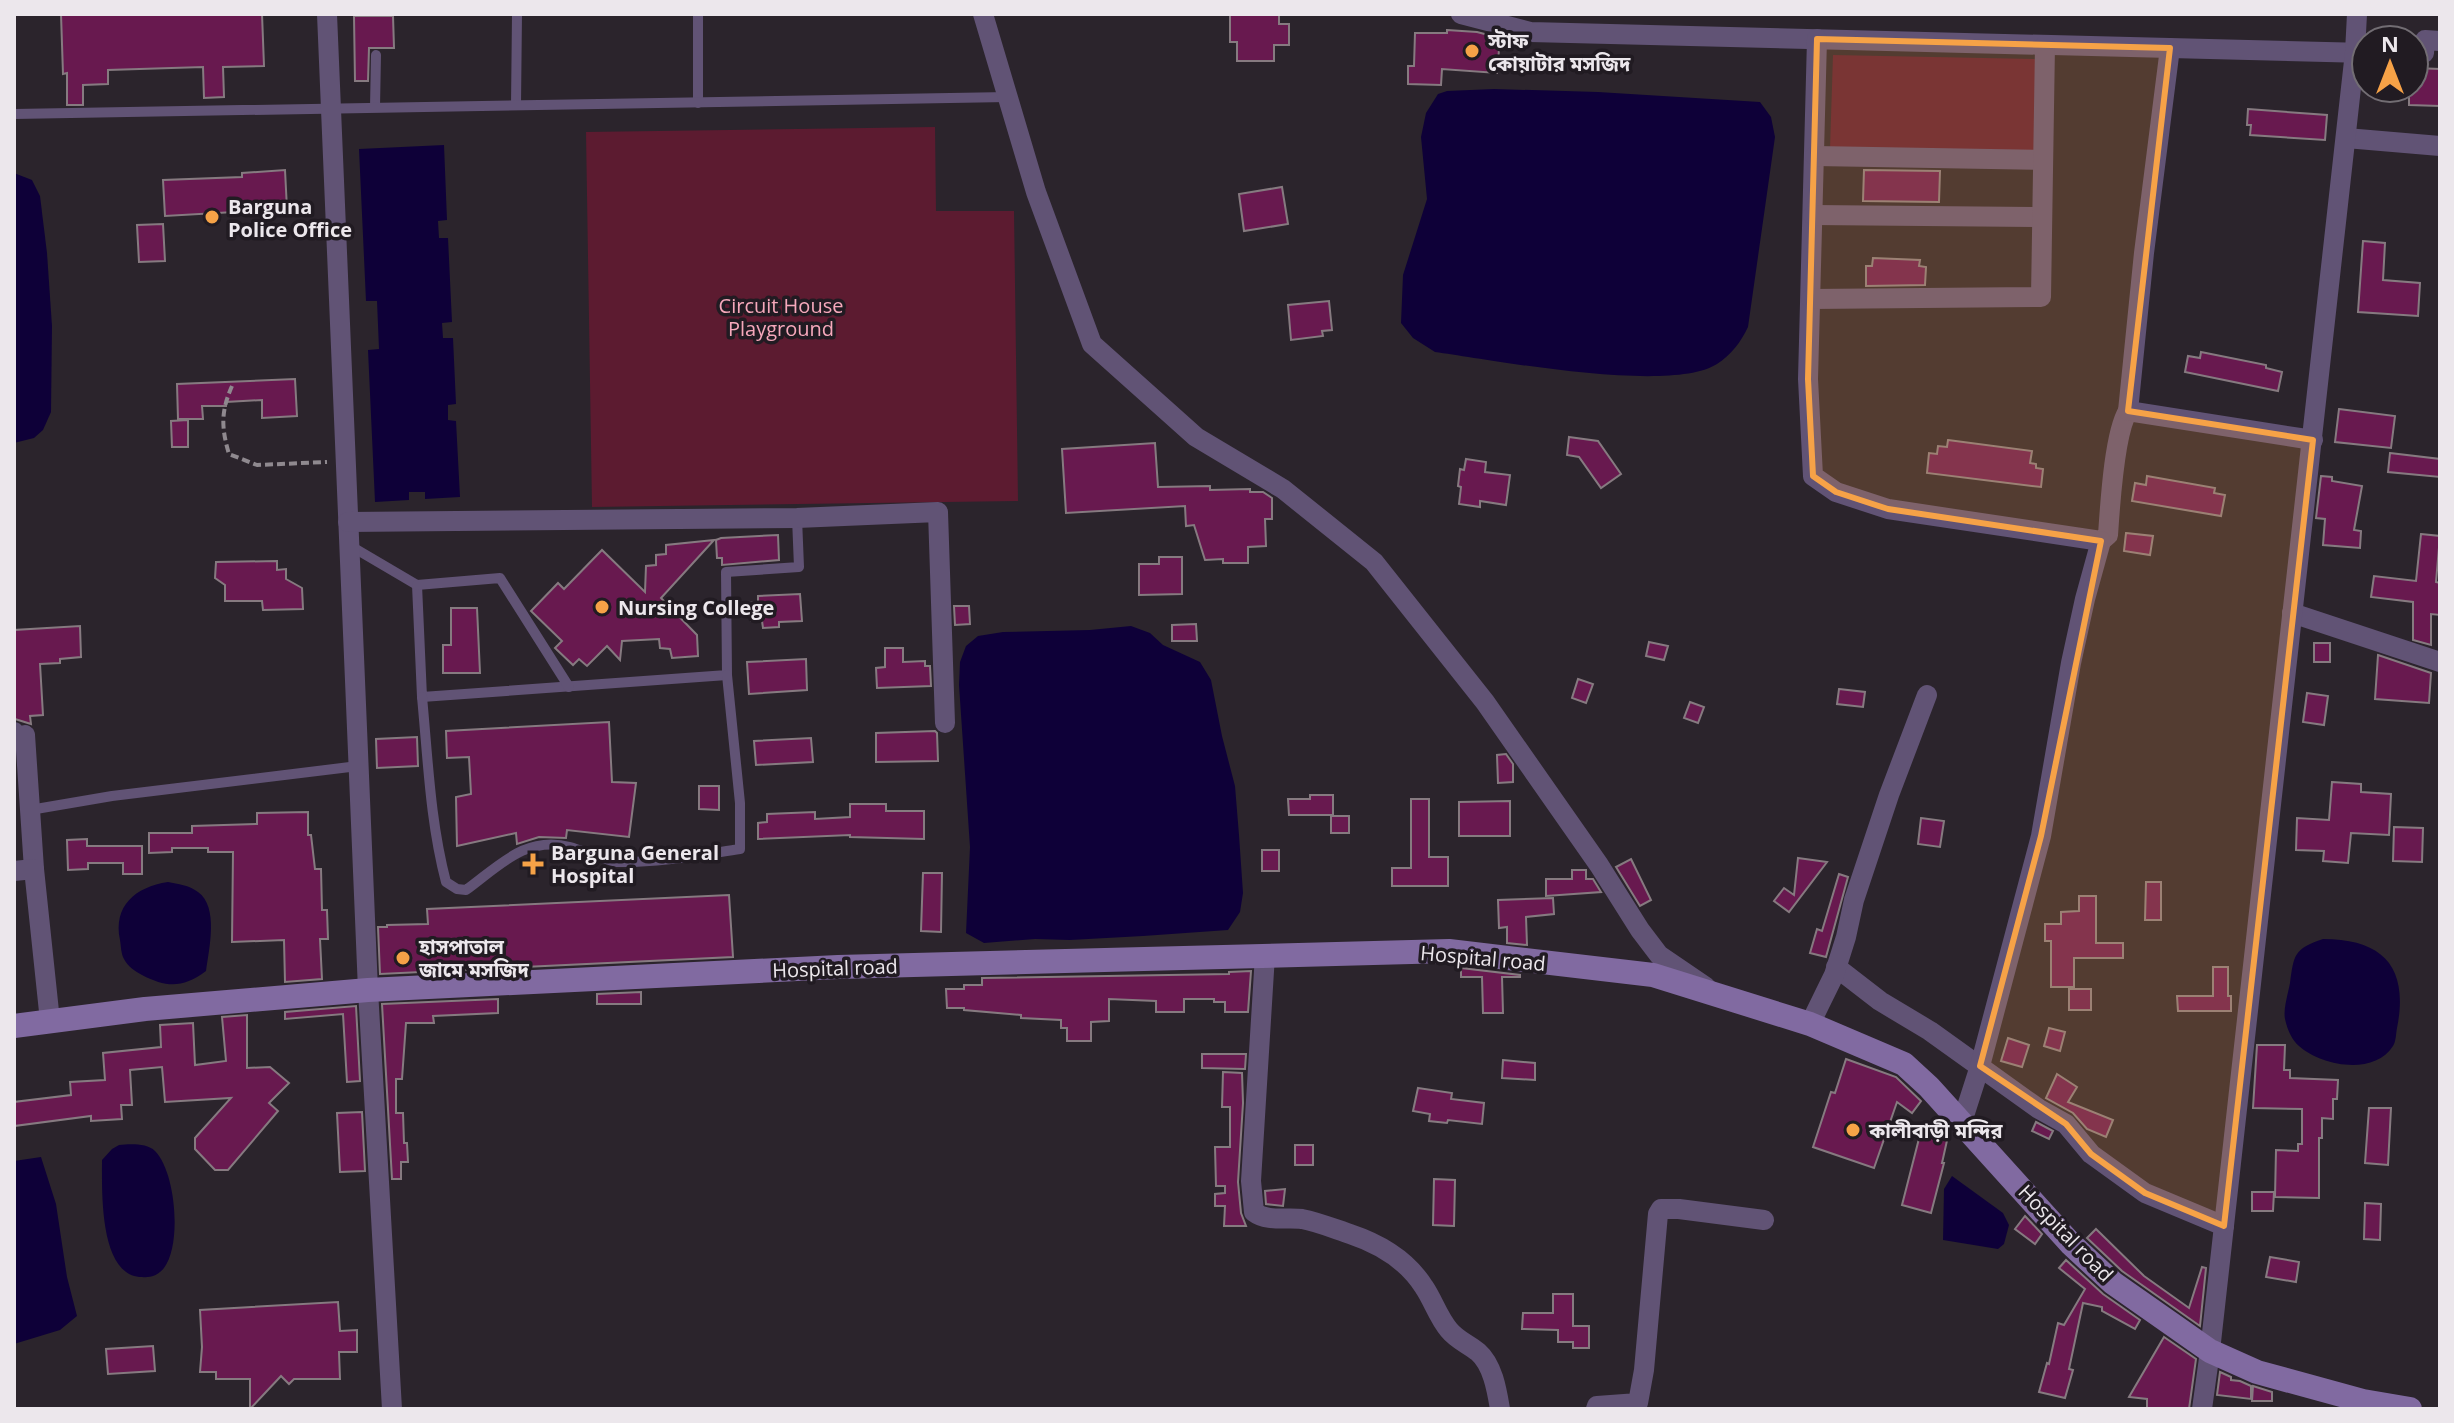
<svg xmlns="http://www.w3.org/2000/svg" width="2454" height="1423" viewBox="0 0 2454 1423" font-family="'Open Sans','Noto Sans Bengali',sans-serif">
	<rect width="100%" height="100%" fill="#2b242c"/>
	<!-- green -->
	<g fill="#5c1b30">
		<polygon points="1833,55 2037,59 2036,155 1830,149"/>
		<polygon points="935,127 936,211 1014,211 1018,501 592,507 586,132"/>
	</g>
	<!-- water -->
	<g fill="#0e0038">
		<path d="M1494,89L1598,92L1760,102L1771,117L1775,137L1748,327C1741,342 1731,355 1717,364C1670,394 1494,360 1435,352L1413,338L1401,323L1403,275L1427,199L1421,137L1426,113L1438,94L1447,91Z"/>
		<polygon points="444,145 447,220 438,221 439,238 448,238 452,322 442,323 443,338 453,338 456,404 448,405 448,420 456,421 460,497 425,499 425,492 409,492 409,500 375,502 368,350 379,349 377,301 366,301 359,149"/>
		<polygon points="14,173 32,180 40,196 47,253 52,326 51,412 43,430 34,438 14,443"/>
		<polygon points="1131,626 1150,633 1163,645 1200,662 1211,680 1222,736 1235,786 1239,835 1243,893 1240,912 1228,930 1143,936 1070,940 1035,939 984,943 966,933 970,847 959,685 960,662 966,646 978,636 1003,632 1090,630"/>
		<path d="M168,882C178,884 189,885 198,892C219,907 209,949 206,971C183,988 167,988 142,975C135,971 128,967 124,959C121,954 121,946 120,940C113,906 135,887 168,882Z"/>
		<path d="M2323,939C2384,939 2409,968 2397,1028C2396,1033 2396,1042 2393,1046C2374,1076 2321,1066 2299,1046C2292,1040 2287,1029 2285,1019C2283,1009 2288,994 2290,983C2294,954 2294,949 2323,939Z"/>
		<path d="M119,1145C130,1144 147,1143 155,1151C176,1172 182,1245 164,1268C158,1275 151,1278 142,1277C99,1277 102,1191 102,1160L112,1149Z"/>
		<polygon points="41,1157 56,1204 67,1277 77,1316 60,1330 14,1344 14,1161"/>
		<polygon points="1952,1176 2003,1213 2009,1225 2004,1244 1998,1249 1943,1240 1944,1189"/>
	</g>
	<!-- building -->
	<g fill="#68194f" stroke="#867a80" stroke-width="2">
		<polygon points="61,14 262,14 264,66 223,67 224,97 204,98 203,67 108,70 108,84 83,85 83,105 67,105 67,73 63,74"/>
		<polygon points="1230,14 1279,14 1279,24 1289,24 1289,45 1274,45 1274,61 1237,61 1237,42 1230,42"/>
		<polygon points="354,16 393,16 394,48 369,48 368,81 355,81"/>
		<polygon points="1447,30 1477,32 1500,38 1497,73 1442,69 1441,85 1408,84 1408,66 1414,66 1415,33 1447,33"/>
		<polygon points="2414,68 2440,69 2440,106 2409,105 2409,88 2414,88"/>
		<polygon points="2248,109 2327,115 2325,140 2250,135 2251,125 2247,125"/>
		<polygon points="285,170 287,209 165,216 163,180 242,177 242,173"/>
		<polygon points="1864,170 1940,171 1939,202 1863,201"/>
		<polygon points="1282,187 1288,224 1244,231 1239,194"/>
		<polygon points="163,224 165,261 139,262 137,225"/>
		<polygon points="2363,241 2385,243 2383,280 2420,283 2418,316 2358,312"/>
		<polygon points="1873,258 1920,260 1919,266 1926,267 1925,285 1866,286 1866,266 1872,266"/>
		<polygon points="1329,301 1332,330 1322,331 1323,336 1291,340 1288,305"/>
		<polygon points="2201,352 2266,365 2266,368 2282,372 2278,391 2185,372 2188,356 2200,358"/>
		<polygon points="295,379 297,416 262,418 262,400 226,402 226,406 202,406 203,419 178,419 177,384"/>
		<polygon points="2339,409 2395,416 2391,448 2335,442"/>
		<polygon points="188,420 188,447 172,447 171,421"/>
		<polygon points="1569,437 1598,441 1621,474 1601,488 1579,457 1567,455"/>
		<polygon points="1948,440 2032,451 2030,463 2036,464 2036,468 2043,469 2041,487 1927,473 1929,453 1937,454 1938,446 1947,447"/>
		<polygon points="1155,443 1158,487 1210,486 1210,490 1250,489 1250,492 1263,492 1272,498 1272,519 1265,519 1266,546 1248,547 1248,563 1223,563 1223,559 1205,560 1194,525 1186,526 1185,506 1066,513 1062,449"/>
		<polygon points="2390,453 2440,459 2440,477 2388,472"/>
		<polygon points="1466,459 1486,462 1485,472 1510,475 1506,505 1480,501 1480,507 1459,504 1461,487 1458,486 1460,469 1464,470"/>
		<polygon points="2147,476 2215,488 2214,493 2225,495 2221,516 2132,501 2135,483 2146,485"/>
		<polygon points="2321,476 2332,477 2332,481 2362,486 2354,530 2361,531 2360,548 2323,545 2325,519 2316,518"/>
		<polygon points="2126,533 2153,536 2150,555 2124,551"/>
		<polygon points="2421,534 2440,536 2436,582 2440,583 2440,615 2431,614 2431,645 2413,640 2413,602 2371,597 2374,576 2416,581"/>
		<polygon points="778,535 779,560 722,565 722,558 717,558 716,540 721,538"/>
		<polygon points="714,540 661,598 697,635 698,656 672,658 670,649 660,648 659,639 622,641 620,660 607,646 587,666 579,659 573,665 555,648 562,641 531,611 558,583 564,589 602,550 645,592 646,566 656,565 656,555 666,554 666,545"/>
		<polygon points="1159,557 1182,557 1182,594 1139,595 1139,564 1159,564"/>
		<polygon points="277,561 277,570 286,569 286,579 302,588 303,609 263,610 262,601 225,601 225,585 215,578 216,562"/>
		<polygon points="800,594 802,621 779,622 779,627 763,628 762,621 751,621 750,603 758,602 758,596"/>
		<polygon points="954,606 969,606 970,624 955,625"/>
		<polygon points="451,608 477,608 480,673 443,673 443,645 451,645"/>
		<polygon points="1196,624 1197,641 1172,641 1172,625"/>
		<polygon points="80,626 81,657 60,659 60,663 40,664 43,715 30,716 31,724 15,719 14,630"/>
		<polygon points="1649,642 1668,646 1664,660 1646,656"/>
		<rect x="2314" y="643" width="16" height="19"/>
		<polygon points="885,648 903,648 903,662 925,661 925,666 930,666 931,686 877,688 876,668 885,667"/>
		<polygon points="2378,655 2431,673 2429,703 2375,699"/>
		<polygon points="806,659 807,690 749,694 747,662"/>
		<polygon points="1578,679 1593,684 1586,703 1572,698"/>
		<polygon points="1839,689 1865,692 1863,707 1837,704"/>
		<polygon points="2307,693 2328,696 2324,725 2303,722"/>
		<polygon points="1690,702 1704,707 1698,723 1684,718"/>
		<polygon points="609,722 612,782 636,783 629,837 567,830 566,838 539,837 517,844 516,833 457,846 456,797 471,794 469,757 447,758 446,731"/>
		<polygon points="935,731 937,733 938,761 876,762 876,733"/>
		<polygon points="417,737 418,766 377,768 376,739"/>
		<polygon points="811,738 813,762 756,765 754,741"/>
		<polygon points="1506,754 1513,764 1513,782 1498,783 1497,755"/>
		<polygon points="2332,782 2361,784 2361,792 2391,794 2389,835 2351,833 2348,863 2323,861 2324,851 2296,850 2297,818 2329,820"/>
		<polygon points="699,786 719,786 719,810 699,809"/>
		<polygon points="1310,795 1333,795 1333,815 1289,815 1288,799 1310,799"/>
		<polygon points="1411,799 1429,799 1429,857 1448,857 1448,886 1392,886 1392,868 1411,868"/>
		<polygon points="1510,801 1510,836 1459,836 1459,802"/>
		<polygon points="850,804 886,804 886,811 924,811 924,839 850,837 850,835 758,839 758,823 767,822 767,814 815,812 815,819 850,817"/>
		<polygon points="308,812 308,835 311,835 315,869 321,869 322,910 327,910 328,939 320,939 322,979 285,982 284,940 232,942 233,852 208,852 208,848 172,848 172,852 149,853 149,833 192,833 192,826 257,824 257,813"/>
		<rect x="1331" y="816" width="18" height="17"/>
		<polygon points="1921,818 1944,821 1940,847 1918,844"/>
		<polygon points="2394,827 2423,828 2422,862 2393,861"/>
		<polygon points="87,839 87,846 142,846 142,874 123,874 123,863 88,863 88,869 68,870 67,840"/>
		<rect x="1262" y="850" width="17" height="21"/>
		<polygon points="1798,858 1827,862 1789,912 1774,901 1784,888 1794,895"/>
		<polygon points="1631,859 1651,900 1640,906 1616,867"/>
		<polygon points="1572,870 1586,870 1586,879 1593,879 1601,892 1546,896 1546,879 1572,879"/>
		<polygon points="923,873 942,873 941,932 921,931"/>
		<polygon points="1839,874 1848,877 1826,957 1810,953 1817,929 1822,931"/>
		<polygon points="2146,882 2161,882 2161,920 2145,920"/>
		<polygon points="729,895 733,957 380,974 378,927 387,927 387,925 428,924 427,909"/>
		<polygon points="2079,896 2096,896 2096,943 2123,943 2123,958 2074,958 2074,987 2051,987 2051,941 2045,941 2045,924 2061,924 2061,912 2079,911"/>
		<polygon points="1553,898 1554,914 1526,917 1527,945 1507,943 1507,927 1499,928 1498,900"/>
		<polygon points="2213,967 2228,967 2228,996 2231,996 2231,1011 2178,1011 2177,996 2213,996"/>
		<polygon points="1461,968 1520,975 1520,977 1502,977 1503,1013 1483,1013 1482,977 1461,977"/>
		<polygon points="1251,971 1248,1012 1225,1012 1225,1002 1214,1002 1214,999 1184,999 1184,1012 1156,1012 1156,1001 1109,999 1109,1021 1091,1022 1091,1041 1067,1041 1067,1028 1061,1028 1061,1020 1021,1018 1021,1015 964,1010 964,1008 947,1008 946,989 964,989 964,985 982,985 982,978 1229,974 1229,972"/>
		<rect x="2069" y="989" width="22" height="21"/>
		<polygon points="641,992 641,1004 597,1004 597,994"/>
		<polygon points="498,999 498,1013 433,1016 434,1023 406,1023 402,1079 396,1079 396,1113 403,1113 404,1143 407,1143 408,1162 401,1162 401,1179 392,1179 382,1004"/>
		<polygon points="356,1006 360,1081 347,1082 343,1014 285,1019 285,1012"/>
		<polygon points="247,1015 247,1068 270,1067 289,1083 269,1103 278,1111 228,1170 215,1170 195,1149 195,1138 231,1098 165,1102 162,1067 130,1070 132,1105 121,1105 122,1119 91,1121 91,1116 14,1126 14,1102 71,1095 70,1082 105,1080 103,1053 161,1047 160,1025 193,1023 195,1065 226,1061 222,1017"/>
		<polygon points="2049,1028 2065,1032 2060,1051 2044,1046"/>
		<polygon points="2008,1038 2029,1045 2022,1067 2001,1061"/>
		<polygon points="2257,1045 2285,1045 2284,1070 2290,1070 2290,1078 2338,1080 2337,1099 2333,1099 2333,1119 2322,1118 2322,1138 2319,1138 2319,1198 2275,1197 2276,1150 2298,1151 2298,1144 2302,1144 2302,1109 2253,1108"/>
		<polygon points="1202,1054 1246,1054 1245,1069 1202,1068"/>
		<polygon points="1846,1059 1896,1077 1921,1101 1912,1113 1897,1102 1874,1168 1813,1147 1831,1092 1835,1093"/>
		<polygon points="1503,1060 1535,1063 1535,1080 1502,1078"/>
		<polygon points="1223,1072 1242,1073 1243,1103 1238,1182 1241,1213 1246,1226 1224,1226 1225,1206 1215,1206 1215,1194 1225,1193 1225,1186 1216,1186 1215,1147 1230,1147 1230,1107 1222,1107"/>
		<polygon points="2057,1074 2077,1087 2068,1102 2113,1120 2106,1137 2087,1129 2073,1113 2046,1098"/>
		<polygon points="1418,1088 1452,1093 1451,1099 1484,1103 1482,1124 1448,1120 1447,1123 1429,1121 1430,1114 1413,1111"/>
		<polygon points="2369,1108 2391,1108 2388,1165 2365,1163"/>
		<polygon points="362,1112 365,1171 340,1172 337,1113"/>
		<polygon points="2036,1122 2053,1131 2049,1139 2032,1131"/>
		<polygon points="1923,1123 1944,1127 1942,1135 1948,1136 1942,1163 1944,1163 1931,1213 1902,1205"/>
		<rect x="1295" y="1145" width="18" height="20"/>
		<polygon points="1434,1179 1455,1180 1454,1226 1433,1225"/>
		<polygon points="1285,1189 1283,1206 1266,1204 1265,1191"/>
		<polygon points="2252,1192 2274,1192 2273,1211 2252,1211"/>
		<polygon points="2365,1203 2381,1204 2380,1240 2364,1239"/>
		<polygon points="2025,1216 2042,1234 2035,1244 2015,1229"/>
		<polygon points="2096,1229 2144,1276 2189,1308 2202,1267 2206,1268 2200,1326 2122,1271 2087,1238"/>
		<polygon points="2270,1257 2299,1262 2296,1282 2266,1277"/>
		<polygon points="2066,1260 2103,1294 2140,1320 2135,1329 2102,1311 2102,1307 2083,1303 2069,1369 2073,1370 2065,1398 2039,1392 2047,1363 2049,1364 2058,1323 2064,1325 2085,1289 2059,1268"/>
		<polygon points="1553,1294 1573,1294 1573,1326 1589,1326 1589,1348 1573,1348 1573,1342 1558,1342 1558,1330 1522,1329 1523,1313 1553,1313"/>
		<polygon points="338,1302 340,1331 357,1330 357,1352 339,1352 340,1379 294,1379 289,1384 281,1376 250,1409 250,1379 216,1379 216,1372 200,1372 202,1347 200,1310"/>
		<polygon points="2164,1337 2196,1359 2189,1409 2147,1409 2147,1399 2129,1397"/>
		<polygon points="153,1346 155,1371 108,1374 106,1349"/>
		<polygon points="2220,1372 2231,1377 2231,1380 2240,1381 2251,1386 2251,1399 2217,1395"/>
		<polygon points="2253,1386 2272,1392 2272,1401 2252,1401"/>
	</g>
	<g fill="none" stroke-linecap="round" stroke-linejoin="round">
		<!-- path -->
		<path stroke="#8f898f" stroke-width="4" stroke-dasharray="8 4" stroke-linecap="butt" d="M232,386C221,411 221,427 229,454L257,465L327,462"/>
		<!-- lane -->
		<g stroke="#615375" stroke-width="10">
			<polyline points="698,14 698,103"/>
			<polyline points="516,105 517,14"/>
			<polyline points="375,107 376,55"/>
			<polyline points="14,114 1008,97"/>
			<polyline points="349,545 417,585 422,697 727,675 726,572 799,567 797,518"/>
			<polyline points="417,585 500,578 569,687"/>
			<path d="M422,697C428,759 430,821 446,882L457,889L466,890C499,866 526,835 570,847C581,850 608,861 617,862C658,863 700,855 740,849V803L727,675"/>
			<polyline points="30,810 112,796 358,766"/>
		</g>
		<!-- street -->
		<g stroke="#615375" stroke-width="20">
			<polyline points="327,14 368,990 392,1409"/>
			<polyline points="983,14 1036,192 1092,344 1196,437 1283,489 1374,562 1485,702 1599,865 1640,930 1659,955 1706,987"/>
			<polyline points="1461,14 1530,32 2366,53"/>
			<path d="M1817,39L1808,379L1813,476L1836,492L1888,509L2101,541L2108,535C2110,507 2114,433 2128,411L2313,440"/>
			<polyline points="2414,53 2424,53 2425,40 2440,41"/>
			<polyline points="2346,138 2440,146"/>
			<polyline points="1815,156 2043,160"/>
			<polyline points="1813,215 2042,217"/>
			<polyline points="1811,299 2041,297 2045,45"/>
			<polyline points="2128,411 2144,253 2170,48"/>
			<polyline points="348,522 797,518 938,512 945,723"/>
			<polyline points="2292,613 2440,662"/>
			<polyline points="14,732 15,738 25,735 34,869"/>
			<polyline points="14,871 34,869 50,1021"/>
			<path d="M1265,955L1251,1181L1254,1212C1267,1222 1287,1217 1302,1219C1318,1222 1335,1229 1350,1234C1380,1244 1407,1260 1424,1287C1433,1300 1438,1317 1449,1330C1457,1340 1468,1344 1478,1352C1493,1365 1497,1391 1500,1409"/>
			<polyline points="1836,967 1880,1001 1930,1031 2039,1109 2066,1124 2091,1154 2145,1193 2224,1226"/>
			<polyline points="1810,1024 1834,975 1846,937 1854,900 1889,795 1927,695"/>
			<polyline points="1962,1122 1980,1066 2041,836 2071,663 2085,599 2101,541"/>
			<polyline points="1596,1409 1597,1406 1638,1403 1644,1370 1658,1214 1661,1209 1679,1209 1764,1220"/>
			<polyline points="2202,1409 2210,1351 2355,52 2357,14"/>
		</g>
		<!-- secondary -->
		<polyline stroke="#816aa1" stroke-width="24" points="14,1026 145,1009 368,990 838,967 1449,951 1653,975 1810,1024 1904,1064 1929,1087 2071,1244 2113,1283 2210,1351 2257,1372 2363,1401 2410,1409"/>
	</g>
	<!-- marked area -->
	<path fill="#f6a247" fill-opacity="0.2" stroke="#f6a247" stroke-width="6" stroke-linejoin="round" d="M1817,39L2170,48L2128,411L2313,440L2224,1226L2145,1193L2091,1154L2066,1124L1980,1066L2041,836L2101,541L1888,509L1836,492L1813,476L1808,379Z"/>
	<!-- markers -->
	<g fill="#f6a247" stroke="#211b22" stroke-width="3">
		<circle cx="1472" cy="51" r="8"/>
		<circle cx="212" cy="217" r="8"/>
		<circle cx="602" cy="607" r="8"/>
		<path d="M529 852h8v8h8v8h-8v8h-8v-8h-8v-8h8z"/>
		<circle cx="403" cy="958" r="8"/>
		<circle cx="1853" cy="1130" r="8"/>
	</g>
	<g text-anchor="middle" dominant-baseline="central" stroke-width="7" stroke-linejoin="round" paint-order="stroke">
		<!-- poi labels -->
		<g font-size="20" font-weight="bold" fill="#ece7ec" stroke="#211b22" text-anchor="start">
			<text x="1488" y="40">স্টাফ<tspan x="1488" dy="23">কোয়াটার মসজিদ</tspan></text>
			<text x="228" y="206">Barguna<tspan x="228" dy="23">Police Office</tspan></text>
			<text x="618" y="607">Nursing College</text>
			<text x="551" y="852">Barguna General<tspan x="551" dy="23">Hospital</tspan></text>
			<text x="419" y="946">হাসপাতাল<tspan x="419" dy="23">জামে মসজিদ</tspan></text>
			<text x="1869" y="1130">কালীবাড়ী মন্দির</text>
		</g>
		<!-- park labels -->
		<g font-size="20" fill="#f6a8bb" stroke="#211b22">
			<text x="781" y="305">Circuit House<tspan x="781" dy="23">Playground</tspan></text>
		</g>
		<!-- street labels -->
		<g font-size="20" fill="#ece7ec" stroke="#211b22">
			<text transform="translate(1483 958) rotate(5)">Hospital road</text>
			<text transform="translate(835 968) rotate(-2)">Hospital road</text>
			<text transform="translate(2066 1233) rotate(46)">Hospital road</text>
		</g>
	</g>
	<!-- border -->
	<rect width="2454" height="1423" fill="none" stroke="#ece7ec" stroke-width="32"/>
	<!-- north arrow -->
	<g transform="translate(2390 64)"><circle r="38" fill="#211b22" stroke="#726d73" stroke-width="2"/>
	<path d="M0-6L14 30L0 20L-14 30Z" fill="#f6a247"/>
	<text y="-12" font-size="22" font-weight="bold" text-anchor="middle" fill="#ece7ec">N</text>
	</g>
</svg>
